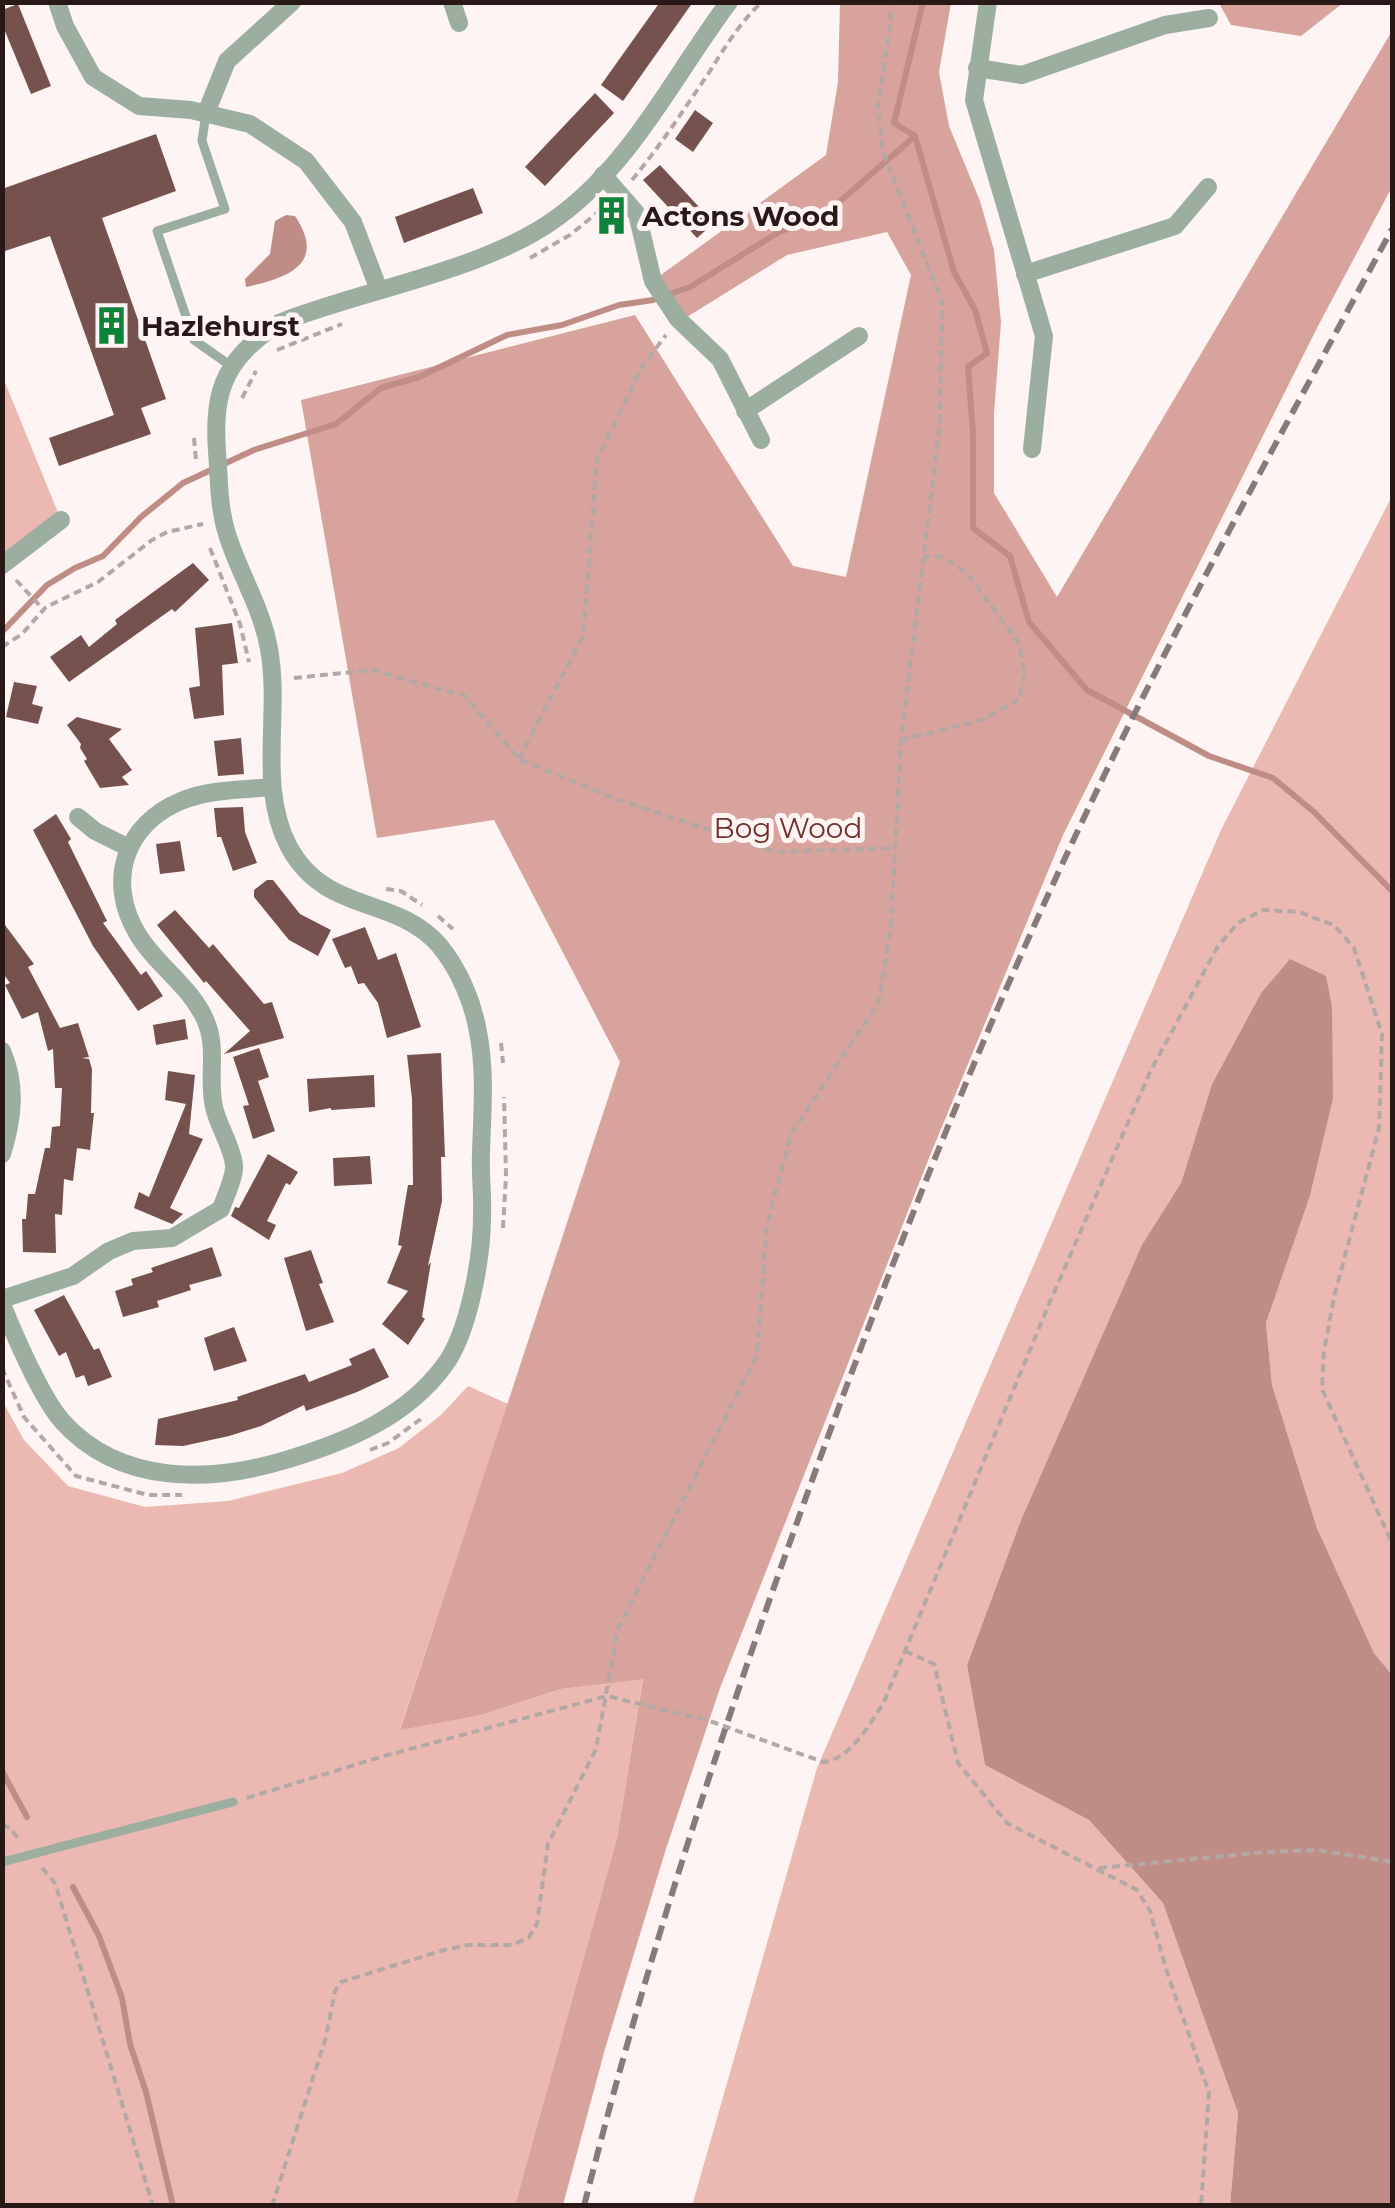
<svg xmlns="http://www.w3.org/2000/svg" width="1395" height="2208" viewBox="0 0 1395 2208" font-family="Montserrat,sans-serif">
	<rect width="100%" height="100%" fill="#fdf4f3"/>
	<!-- green -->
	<g fill="#ecb9b2">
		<polygon points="2,375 61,520 2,557"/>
		<polygon points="1392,496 1392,1675 1374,1653 1317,1528 1272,1385 1266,1323 1310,1196 1333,1099 1290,960 1261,993 1212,1084 1181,1183 1142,1246 1021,1520 967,1665 985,1765 1089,1820 1163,1903 1238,2113 1230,2205 692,2206 817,1768 1221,830"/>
		<polygon points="468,1386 508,1404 400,1729 481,1715 561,1689 643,1678 617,1838 515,2205 3,2206 3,1402 24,1440 68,1486 145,1507 228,1501 342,1473 399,1448 441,1415"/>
	</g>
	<!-- forest -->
	<g fill="#d7a39c">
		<polygon points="840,3 951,3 939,72 949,126 980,201 994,250 1001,322 994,413 994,493 1057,597 1392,31 1392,187 1318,326 1063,835 929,1158 720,1688 665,1852 605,2049 563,2205 515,2205 617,1838 643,1679 561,1689 481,1715 400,1730 620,1062 494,820 377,838 301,400 635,315 793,566 846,577 911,275 887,232 787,255 682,320 654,280 826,155 838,82"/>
		<polygon points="1219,3 1343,3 1301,36 1231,25"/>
	</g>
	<!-- water -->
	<g fill="#bf8c86">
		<path d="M286,215L295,216C327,264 288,278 246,287L245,279L270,254L275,221Z"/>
		<polygon points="1290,959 1326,976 1332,1007 1333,1099 1310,1196 1266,1323 1272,1385 1317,1528 1374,1653 1392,1675 1392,2205 1230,2205 1238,2113 1163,1903 1089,1820 985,1765 967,1665 1021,1520 1142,1245 1181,1183 1212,1084 1261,993"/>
	</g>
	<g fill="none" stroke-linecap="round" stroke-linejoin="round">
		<!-- stream -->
		<g stroke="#bf8c86" stroke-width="6">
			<polyline points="923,2 894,123 915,136 954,272 975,310 987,353 968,367 973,434 973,528 1010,556 1029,622 1087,690 1209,756 1273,778 1314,812 1392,891"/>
			<polyline points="2,632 47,585 75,568 103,556 141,517 183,483 254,450 336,424 381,388 419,377 507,335 562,325 619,305 653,300 690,287 779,232 823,216 915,136"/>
			<polyline points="2,1771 27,1817"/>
			<polyline points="73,1887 99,1936 122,1998 130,2044 146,2092 173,2206"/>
		</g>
	</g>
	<!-- building -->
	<g fill="#75524d">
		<polygon points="660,2 693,2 623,101 601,85"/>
		<polygon points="18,4 51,86 31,94 2,24 2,10"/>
		<polygon points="595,93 614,113 545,186 525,167"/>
		<polygon points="695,110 713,123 693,152 675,139"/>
		<polygon points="156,134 176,191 102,218 166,399 141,408 151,434 59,466 49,438 114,415 50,236 2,252 2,189"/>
		<polygon points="660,165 714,223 697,238 643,180"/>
		<polygon points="473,188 483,213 404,243 395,217"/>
		<polygon points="193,563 209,580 175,612 172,609 69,682 50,657 81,635 89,647 117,624 115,620"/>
		<polygon points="232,623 238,663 222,665 224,715 194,719 189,688 200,686 195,628"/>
		<polygon points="14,682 37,686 32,704 43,707 38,724 6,717"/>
		<polygon points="77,717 122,729 109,739 132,770 122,777 129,785 100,788 84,761 87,759 80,748 81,744 67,725"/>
		<polygon points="241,738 244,774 218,776 214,741"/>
		<polygon points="243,807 245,832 257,863 233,871 221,837 217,837 214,808"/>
		<polygon points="56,814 71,839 68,842 107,921 103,923 141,975 146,971 163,996 138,1011 93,946 33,830"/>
		<polygon points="180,841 185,871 160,874 156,844"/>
		<polygon points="267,880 273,880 300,914 331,930 318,956 289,940 254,897 254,890"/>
		<polygon points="175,910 209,948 213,944 264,1004 272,1002 284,1038 224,1054 250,1031 206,981 204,983 157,925"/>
		<polygon points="2,921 34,964 28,967 60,1028 78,1023 89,1057 82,1058 89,1059 92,1069 91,1113 94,1113 90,1150 77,1148 73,1181 64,1179 62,1215 55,1214 56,1253 23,1252 22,1219 26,1219 28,1194 35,1194 45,1148 50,1148 52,1127 60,1126 62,1088 55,1088 53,1049 48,1051 38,1012 22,1019 5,985 10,983 2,972"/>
		<polygon points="365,927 378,960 396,953 421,1027 387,1038 378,1003 364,983 358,984 351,966 345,968 332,939"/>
		<polygon points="185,1019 188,1039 156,1045 153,1025"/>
		<polygon points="259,1048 269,1077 258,1081 275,1131 253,1139 243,1106 249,1105 233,1057"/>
		<polygon points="441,1053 445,1157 441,1157 442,1201 428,1266 431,1262 422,1317 425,1319 408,1345 382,1324 408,1291 387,1283 402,1246 398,1245 408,1185 413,1185 412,1099 407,1055"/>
		<polygon points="168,1071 195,1075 189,1134 203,1139 170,1208 183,1214 172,1224 134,1208 139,1192 149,1197 186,1104 165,1100"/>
		<polygon points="374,1075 375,1107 331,1110 331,1108 309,1112 307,1079"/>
		<polygon points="268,1154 298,1172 290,1185 286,1183 267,1221 276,1225 269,1240 231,1216 235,1207 239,1208"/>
		<polygon points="370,1156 372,1184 334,1186 333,1158"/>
		<polygon points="212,1247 222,1276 189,1285 191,1290 157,1301 159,1307 123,1317 115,1291 133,1285 131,1279 153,1272 151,1268"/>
		<polygon points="311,1250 323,1283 319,1284 334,1322 306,1331 284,1258"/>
		<polygon points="64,1295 94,1350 99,1348 112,1377 88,1386 84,1375 76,1378 66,1352 59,1356 34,1310"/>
		<polygon points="234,1327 247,1361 214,1371 204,1338"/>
		<polygon points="374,1348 389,1377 357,1392 306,1411 304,1405 261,1426 229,1436 183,1446 155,1445 158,1419 238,1400 237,1397 305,1374 309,1382 352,1365 349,1359"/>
	</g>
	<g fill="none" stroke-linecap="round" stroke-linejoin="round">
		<!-- path -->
		<g stroke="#b3a8a6" stroke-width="4" stroke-dasharray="8 5" stroke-linecap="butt">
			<path d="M632,180C661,145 685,108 710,71C725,47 741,21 762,2"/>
			<polyline points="530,258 570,235 604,207"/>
			<polyline points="277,350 342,324"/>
			<polyline points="242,398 256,371"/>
			<polyline points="194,438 196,460"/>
			<polyline points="210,548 240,624 249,662"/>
			<polyline points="16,580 43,609"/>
			<polyline points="2,647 22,634 46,607 98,582 152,540 167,532 203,524"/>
			<polyline points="294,678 372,670 465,696 519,759 613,798 776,852 894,848"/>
			<polyline points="901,740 982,720 1019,699 1025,672 1018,642 967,573 942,557 924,556"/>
			<polyline points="519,759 583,636 597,459 642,367 666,335"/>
			<polyline points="386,889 401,891 422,905"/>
			<polyline points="438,916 453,929"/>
			<polyline points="501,1043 503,1063"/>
			<polyline points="503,1228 506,1175 504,1097"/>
			<polyline points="2,1368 24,1417 76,1476 148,1495 182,1495"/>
			<polyline points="370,1450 388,1443 425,1416"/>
			<polyline points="905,1651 934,1664 958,1763 1007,1823 1137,1890 1150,1911 1167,1972 1209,2092 1201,2206"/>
			<path d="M247,1798L384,1756L607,1696L710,1721L823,1762C851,1759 868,1726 883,1704L1049,1304L1150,1072L1218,946L1238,923L1263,910L1299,912L1334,925L1354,948L1382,1034L1379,1128L1334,1297L1324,1351L1322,1389L1392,1543"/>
			<polyline points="2,1824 11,1829 20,1841"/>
			<polyline points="42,1868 55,1883 153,2206"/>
			<polyline points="1099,1868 1264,1852 1318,1850 1392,1862"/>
			<polyline points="272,2206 326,2037 335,1991 341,1982 444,1950 468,1945 513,1945 529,1937 537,1924 548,1844 596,1749 618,1628 757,1355 767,1225 791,1134 879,1002 891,924 901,740 940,423 942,301 883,152 878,108 891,19 889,2"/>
		</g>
		<!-- service -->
		<g stroke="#9cae9f" stroke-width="9">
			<polyline points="206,113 202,141 225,209 157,231 194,340 231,366"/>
			<polyline points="2,1862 233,1802"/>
		</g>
		<!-- minor -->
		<g stroke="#9cae9f" stroke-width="18">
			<polyline points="57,2 65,26 93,77 139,106 191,110 250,124 306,161 353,222 379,290"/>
			<polyline points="452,2 459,23"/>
			<polyline points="988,2 974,100 1044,336 1032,449"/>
			<polyline points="977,68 1022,75 1165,25 1209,18"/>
			<polyline points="206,113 227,61 292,2"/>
			<polyline points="603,175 637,214 653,281 678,319 720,359 761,440"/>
			<polyline points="1025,274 1175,226 1208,187"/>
			<polyline points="745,411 859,336"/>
			<polyline points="2,565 61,520"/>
			<polyline points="78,817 95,831 127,847"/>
			<path d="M2,1051C17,1085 13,1119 2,1154"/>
			<path d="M2,1299L73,1276L109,1251L133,1241L172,1238L221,1209C225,1197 235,1177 234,1165C232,1146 218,1126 214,1107C207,1076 219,1047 204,1017C188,984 155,964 137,933C106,881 125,824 181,801C210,789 242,790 272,787"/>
			<path d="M2,1304C14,1334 41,1397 62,1421C120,1486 212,1483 289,1459C348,1441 406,1417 444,1366C469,1333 482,1257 482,1216C483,1195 480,1175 481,1154C482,1114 486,1072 478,1032C473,1002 459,969 439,945C395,895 326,915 289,847C257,786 281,714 269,649C262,608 239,573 227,534C220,512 219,487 218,465C212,396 219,363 279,323C364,289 485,271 558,217C633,162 674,75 729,2"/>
		</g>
		<!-- rail -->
		<path stroke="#877a79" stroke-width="6" stroke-dasharray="15 8" stroke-linecap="butt" d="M584,2206C642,1975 715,1751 795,1528C890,1261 995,997 1120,743C1206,569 1300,399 1392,229"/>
	</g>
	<!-- icons -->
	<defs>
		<symbol id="building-bare" viewBox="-9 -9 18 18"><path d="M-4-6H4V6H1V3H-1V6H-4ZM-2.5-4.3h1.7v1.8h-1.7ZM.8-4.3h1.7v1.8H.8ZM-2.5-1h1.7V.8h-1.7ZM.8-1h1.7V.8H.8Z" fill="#0c823a" stroke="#fdf4f3" stroke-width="2.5" paint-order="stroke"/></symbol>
	</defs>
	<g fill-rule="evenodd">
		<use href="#building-bare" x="584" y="188" width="55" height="55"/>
		<use href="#building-bare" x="84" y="298" width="55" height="55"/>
	</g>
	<g text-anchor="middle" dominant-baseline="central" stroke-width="10" stroke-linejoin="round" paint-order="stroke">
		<!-- poi labels -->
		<g font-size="28" font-weight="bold" fill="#281917" stroke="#fdf4f3" text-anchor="start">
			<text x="642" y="216">Actons Wood</text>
			<text x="141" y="326">Hazlehurst</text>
		</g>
		<!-- park labels -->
		<g font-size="28" fill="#71302a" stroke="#fdf4f3">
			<text x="788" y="828">Bog Wood</text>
		</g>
	</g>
	<!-- border -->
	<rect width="1395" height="2208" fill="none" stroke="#281917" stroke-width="10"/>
</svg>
